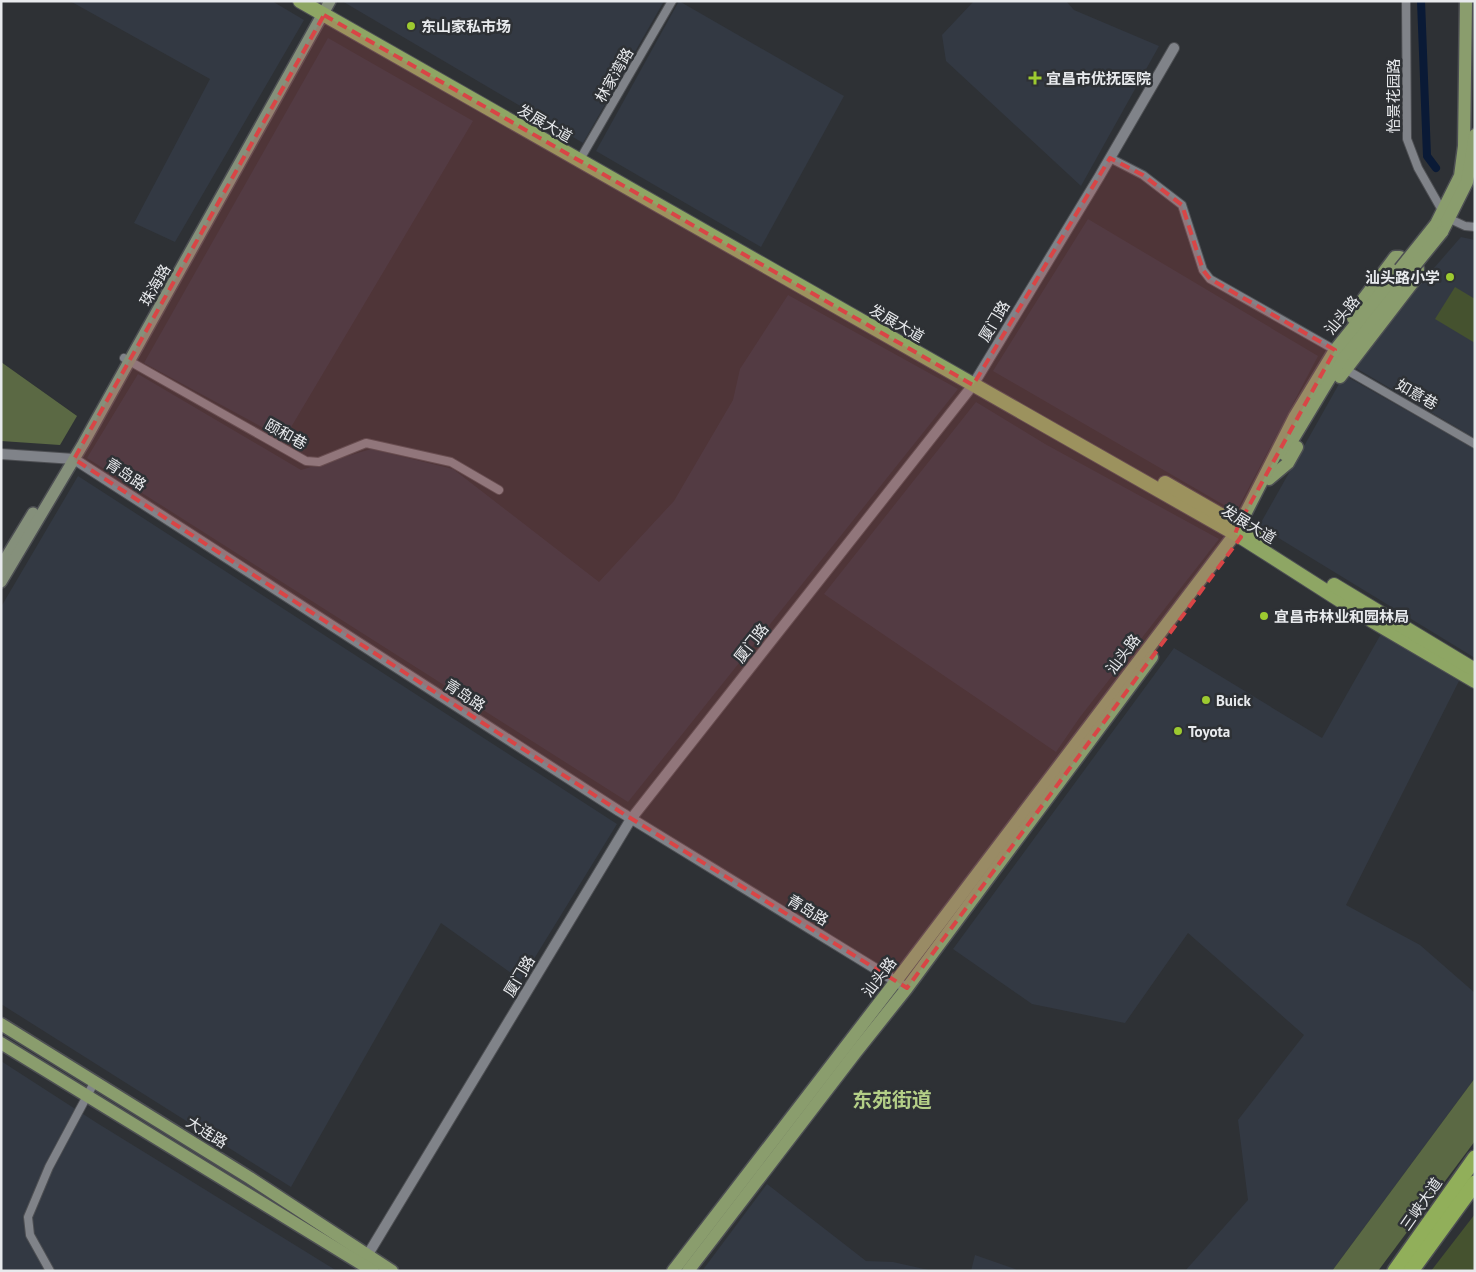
<svg xmlns="http://www.w3.org/2000/svg" width="1476" height="1272" viewBox="0 0 1476 1272" font-family="'PT Sans','Noto Sans SC',sans-serif">
	<rect width="100%" height="100%" fill="#2e3135"/>
	<!-- built -->
	<g fill="#333943">
		<polygon points="70,1 272,1 304,20 175,242 134,223 210,79"/>
		<polygon points="342,1 664,1 583,143"/>
		<polygon points="679,1 844,96 761,247 596,151"/>
		<polygon points="974,1 1066,1 1074,10 1159,46 1081,186 946,61 942,35"/>
		<polygon points="328,38 473,121 284,439 144,363"/>
		<polygon points="1088,219 1318,356 1236,512 993,371"/>
		<polygon points="1461,237 1475,240 1475,438 1354,367 1394,314"/>
		<polygon points="788,295 958,389 628,802 87,458 138,374 301,470 371,449 453,469 599,582 674,501 733,400 740,369"/>
		<polygon points="1344,375 1475,449 1475,658 1259,526"/>
		<polygon points="976,402 1045,444 1219,539 1080,717 1056,752 824,594"/>
		<polygon points="78,476 617,824 521,980 441,923 291,1187 1,1004 1,607"/>
		<polygon points="1381,634 1459,681 1346,905 1420,945 1475,993 1475,1078 1332,1271 1185,1271 1248,1200 1238,1120 1304,1035 1188,933 1125,1023 1032,1004 953,949 1174,648 1322,738"/>
		<polygon points="1,1061 97,1123 337,1271 1,1271"/>
		<polygon points="767,1184 866,1261 893,1262 933,1271 702,1271"/>
		<polygon points="975,1255 1015,1269 1017,1271 971,1271"/>
	</g>
	<!-- green -->
	<g fill="#45522f">
		<polygon points="1455,287 1475,299 1475,343 1435,319"/>
		<polygon points="1475,1214 1475,1271 1431,1271"/>
	</g>
	<!-- forest -->
	<g fill="#5b6944">
		<polygon points="1,362 77,416 60,445 1,441"/>
		<polygon points="1475,1078 1475,1141 1378,1271 1332,1271"/>
	</g>
	<g fill="none" stroke-linecap="round" stroke-linejoin="round">
		<!-- canal -->
		<polyline stroke="#0a1a36" stroke-width="8" points="1421,1 1427,156 1436,168"/>
		<defs>
			<g id="minor">
				<polyline points="1406,1 1407,139 1418,168 1443,212"/>
				<polyline points="1110,158 1143,175 1182,205 1203,270 1210,279 1335,350"/>
				<polyline points="579,161 672,1"/>
				<polyline points="1450,219 1465,226 1475,227"/>
				<polyline points="124,358 306,461 319,462 366,443 451,462 499,490"/>
				<polyline points="1345,369 1475,444"/>
				<polyline points="50,1271 30,1235 28,1217 49,1167 95,1081"/>
			</g>
			<g id="tertiary">
				<polyline points="1,454 74,459 619,811 902,985"/>
				<polyline points="364,1261 631,819 973,385 1099,177 1174,48"/>
			</g>
			<g id="secondary">
				<polyline points="1,566 33,513"/>
				<polyline points="1,582 83,444 330,1"/>
			</g>
			<g id="primary">
				<polyline points="1436,224 1460,176 1464,146 1466,1"/>
				<polyline points="1442,232 1467,182 1475,135"/>
				<polyline points="1353,318 1364,298 1392,261 1395,257 1400,257"/>
				<polyline points="1340,377 1417,277 1418,269"/>
				<polyline points="1284,454 1343,356 1407,275"/>
				<polyline points="1269,479 1288,463 1297,447"/>
				<polyline points="1,1024 250,1178 392,1271"/>
				<polyline points="1,1043 373,1271"/>
				<polyline points="673,1271 896,981 1235,534 1295,416 1335,350 1400,269"/>
				<polyline points="688,1271 856,1052 907,988 1152,657"/>
			</g>
			<g id="trunk">
				<polyline points="300,1 1241,537 1371,620 1475,681"/>
				<polyline points="1165,483 1259,537"/>
				<polyline points="1334,585 1470,667"/>
			</g>
			<g id="motorway">
				<polyline points="1395,1271 1475,1158"/>
				<polyline points="1411,1271 1475,1183"/>
			</g>
		</defs>
		<!-- minor casing -->
		<use href="#minor" stroke="#4d4f53" stroke-width="10"/>
		<!-- tertiary casing -->
		<use href="#tertiary" stroke="#4d4f53" stroke-width="12"/>
		<!-- secondary casing -->
		<use href="#secondary" stroke="#4d4f53" stroke-width="14"/>
		<!-- primary casing -->
		<use href="#primary" stroke="#4d4f53" stroke-width="15"/>
		<!-- trunk casing -->
		<use href="#trunk" stroke="#4d4f53" stroke-width="16"/>
		<!-- motorway casing -->
		<use href="#motorway" stroke="#4d4f53" stroke-width="18"/>
		<!-- minor -->
		<use href="#minor" stroke="#808389" stroke-width="8"/>
		<!-- tertiary -->
		<use href="#tertiary" stroke="#808389" stroke-width="10"/>
		<!-- secondary -->
		<use href="#secondary" stroke="#85907b" stroke-width="11"/>
		<!-- primary -->
		<use href="#primary" stroke="#8a9d6d" stroke-width="12"/>
		<!-- trunk -->
		<use href="#trunk" stroke="#8ea664" stroke-width="14"/>
		<!-- motorway -->
		<use href="#motorway" stroke="#91af5a" stroke-width="15"/>
		<defs>
			<g id="primary-bridge">
				<polyline points="1400,269 1436,224"/>
				<polyline points="1407,275 1442,232"/>
			</g>
		</defs>
		<!-- primary-bridge casing -->
		<use href="#primary-bridge" stroke="#4d4f53" stroke-width="15" stroke-linecap="butt"/>
		<!-- primary-bridge -->
		<use href="#primary-bridge" stroke="#8a9d6d" stroke-width="12"/>
	</g>
	<!-- marked area -->
	<path fill="#d94546" fill-opacity="0.2" stroke="#d94546" stroke-width="4" stroke-dasharray="10 6" stroke-linejoin="round" d="M324,15L973,385L1110,158L1143,175L1182,205L1203,270L1210,279L1335,350L1239,524L1235,534L1241,537L907,988L619,811L74,459Z"/>
	<!-- markers -->
	<g fill="#9dca30" stroke="#2e3135" stroke-width="2">
		<circle cx="411" cy="26" r="5"/>
		<path d="M1032.5 70.5h5v5h5v5h-5v5h-5v-5h-5v-5h5z"/>
		<circle cx="1450" cy="277" r="5"/>
		<circle cx="1264" cy="616" r="5"/>
		<circle cx="1206" cy="700" r="5"/>
		<circle cx="1178" cy="731" r="5"/>
	</g>
	<g text-anchor="middle" dominant-baseline="central" stroke-width="5" stroke-linejoin="round" paint-order="stroke">
		<!-- poi labels -->
		<g font-size="15" font-weight="bold" fill="#e8eaed" stroke="#2e3135" text-anchor="start">
			<text x="421" y="26">东山家私市场</text>
			<text x="1046" y="78">宜昌市优抚医院</text>
			<text x="1440" y="277" text-anchor="end">汕头路小学</text>
			<text x="1274" y="616">宜昌市林业和园林局</text>
			<text x="1216" y="700">Buick</text>
			<text x="1188" y="731">Toyota</text>
		</g>
		<!-- street labels -->
		<g font-size="15" fill="#e8eaed" stroke="#2e3135">
			<text transform="translate(614 75) rotate(-60)">林家湾路</text>
			<text transform="translate(1393 96) rotate(-90)">怡景花园路</text>
			<text transform="translate(545 123) rotate(30)">发展大道</text>
			<text transform="translate(155 285) rotate(-60)">珠海路</text>
			<text transform="translate(1342 315) rotate(-51)">汕头路</text>
			<text transform="translate(994 321) rotate(-59)">厦门路</text>
			<text transform="translate(897 323) rotate(30)">发展大道</text>
			<text transform="translate(1417 394) rotate(30)">如意巷</text>
			<text transform="translate(286 434) rotate(29)">颐和巷</text>
			<text transform="translate(126 474) rotate(33)">青岛路</text>
			<text transform="translate(1249 524) rotate(31)">发展大道</text>
			<text transform="translate(751 643) rotate(-52)">厦门路</text>
			<text transform="translate(1123 654) rotate(-53)">汕头路</text>
			<text transform="translate(465 695) rotate(33)">青岛路</text>
			<text transform="translate(808 910) rotate(31)">青岛路</text>
			<text transform="translate(519 976) rotate(-59)">厦门路</text>
			<text transform="translate(879 977) rotate(-53)">汕头路</text>
			<text transform="translate(207 1132) rotate(32)">大连路</text>
			<text transform="translate(1421 1204) rotate(-55)">三峡大道</text>
		</g>
		<!-- district labels -->
		<g font-size="20" font-weight="bold" fill="#b4cf87" stroke="#2e3135">
			<text x="892" y="1100">东苑街道</text>
		</g>
	</g>
	<!-- border -->
	<rect width="1476" height="1272" fill="none" stroke="#e8eaed" stroke-width="5"/>
</svg>
